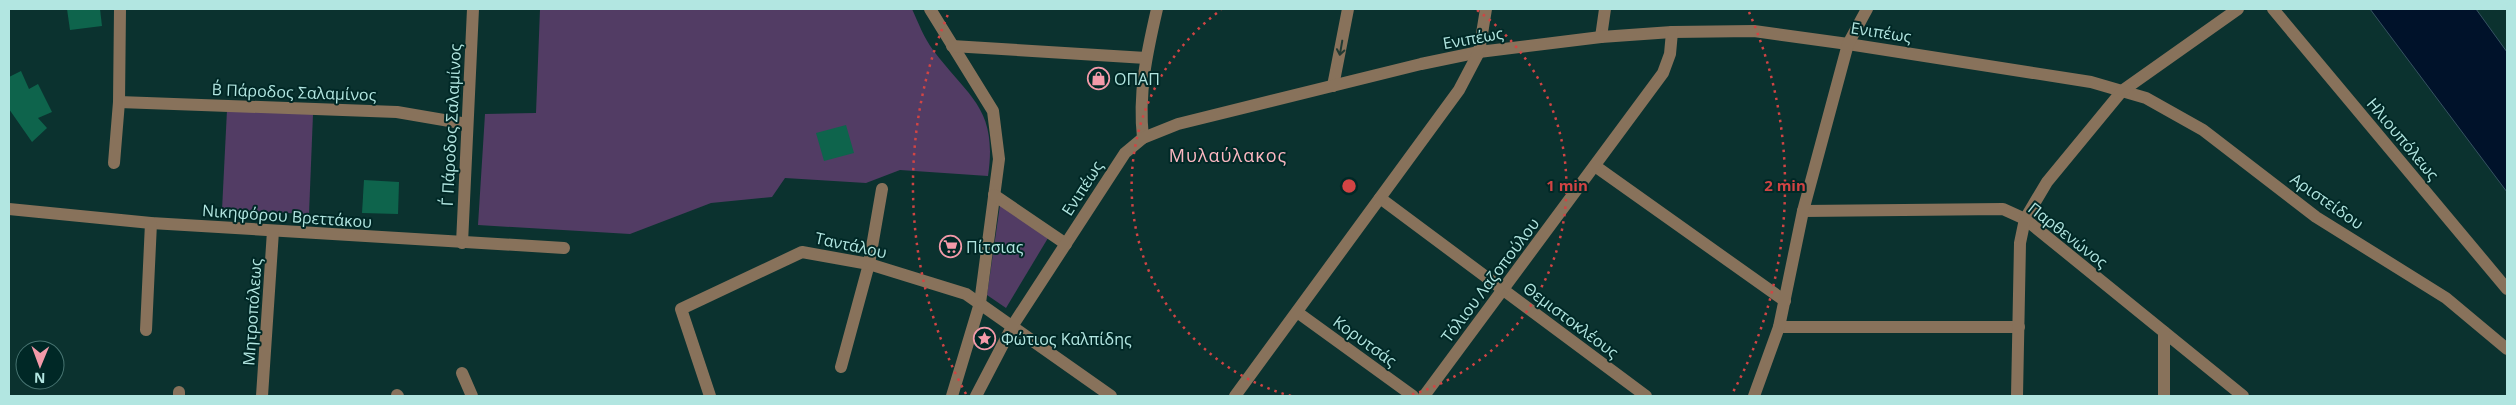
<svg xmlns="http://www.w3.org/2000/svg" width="2516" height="405" viewBox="0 0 2516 405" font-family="'Open Sans',sans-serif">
	<rect width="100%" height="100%" fill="#0b322f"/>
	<!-- green -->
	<g fill="#523c64">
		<path d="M540,9H912C918,22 924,38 933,50C969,98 998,108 988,176L900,170L866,183L785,178L772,197L711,203L630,234L478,225L485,114L536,113Z"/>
		<polygon points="227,110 313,114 309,214 222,210"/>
		<polygon points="1000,205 1048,238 1006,308 987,295"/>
	</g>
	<!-- water -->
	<polygon fill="#00122a" stroke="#355261" points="2370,9 2476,9 2507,52 2507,192"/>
	<!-- building -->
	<g fill="#0e644c">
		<polygon points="67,9 100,9 102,26 70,30"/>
		<polygon points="21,71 29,89 38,84 52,112 38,118 47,128 32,142 9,109 9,77"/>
		<polygon points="846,125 854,153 824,161 816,133"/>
		<polygon points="364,180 399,182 398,214 362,213"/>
	</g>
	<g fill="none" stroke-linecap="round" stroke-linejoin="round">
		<!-- minor -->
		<g stroke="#88725b" stroke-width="12">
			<polyline points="930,9 993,111 999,159 980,303 952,396"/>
			<polyline points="2273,9 2507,289"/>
			<polyline points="1601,37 1605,9"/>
			<polyline points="952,46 1146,58"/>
			<polyline points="1333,86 1348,9"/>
			<polyline points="119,102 397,112 467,124"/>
			<path d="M1143,138C1138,93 1147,52 1157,9"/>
			<polyline points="114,163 119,102 120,9"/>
			<polyline points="1595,166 1785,301"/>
			<polyline points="994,195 1066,244"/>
			<polyline points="1380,198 1646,396"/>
			<polyline points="9,209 151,223 564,248"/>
			<polyline points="1803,211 2003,209 2025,219 2243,396"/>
			<polyline points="462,243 473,9"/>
			<polyline points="1297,312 1413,396"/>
			<polyline points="1779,327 2019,327"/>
			<polyline points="146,330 151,223"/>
			<polyline points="841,367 869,264 882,189"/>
			<polyline points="462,373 472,396"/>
			<polyline points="397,395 398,396"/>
			<polyline points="179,396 179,392"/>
			<polyline points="262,396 273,231"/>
			<polyline points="710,396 681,309 802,252 869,264 966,294 1111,396"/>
			<polyline points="976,396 1013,325 1125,153 1143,138 1178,124 1421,64 1479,52 1601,37 1672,32 1754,31 1848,44 2091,82 2146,98 2203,130 2316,217 2446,298 2507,349"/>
			<polyline points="1235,396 1459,90 1479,52 1486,9"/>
			<polyline points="1424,396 1663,73 1670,54 1672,32"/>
			<polyline points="1754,396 1779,327 1803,211 1848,44 1867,9"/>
			<polyline points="2017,396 2020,243 2025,219 2047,182 2122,91 2238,9"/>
			<polyline points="2164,396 2164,332"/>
		</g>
	</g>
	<!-- one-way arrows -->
	<defs><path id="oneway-shaft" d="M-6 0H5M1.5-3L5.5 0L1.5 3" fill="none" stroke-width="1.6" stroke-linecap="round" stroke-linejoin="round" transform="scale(1.25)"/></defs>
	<use stroke="#223a33" href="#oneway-shaft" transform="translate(1341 48) rotate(100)"/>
	<!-- distance rings -->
	<g fill="none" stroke="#d14444" stroke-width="2.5" stroke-dasharray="2.5 5">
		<path d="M1291 396A218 218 0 0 1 1221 10M1477 10A218 218 0 0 1 1407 396"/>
		<path d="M966 394A436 436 0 0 1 949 12M1749 12A436 436 0 0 1 1732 394"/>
	</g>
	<!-- icons -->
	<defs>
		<symbol id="shop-ring" viewBox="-11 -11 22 22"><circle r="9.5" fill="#002826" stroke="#f39aa9" stroke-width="1.5"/><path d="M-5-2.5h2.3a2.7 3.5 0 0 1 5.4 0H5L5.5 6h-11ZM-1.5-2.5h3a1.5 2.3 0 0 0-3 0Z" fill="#f39aa9"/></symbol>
		<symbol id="supermarket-ring" viewBox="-11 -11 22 22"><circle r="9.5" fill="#002826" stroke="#f39aa9" stroke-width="1.5"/><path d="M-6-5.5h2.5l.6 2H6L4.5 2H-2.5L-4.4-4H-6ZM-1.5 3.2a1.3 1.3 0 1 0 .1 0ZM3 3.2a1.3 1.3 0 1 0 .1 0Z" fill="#f39aa9"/></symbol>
		<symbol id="sight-ring" viewBox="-11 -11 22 22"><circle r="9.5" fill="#002826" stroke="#f39aa9" stroke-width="1.5"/><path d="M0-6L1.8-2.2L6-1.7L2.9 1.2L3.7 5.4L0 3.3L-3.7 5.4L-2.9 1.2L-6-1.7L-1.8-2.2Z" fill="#f39aa9"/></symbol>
	</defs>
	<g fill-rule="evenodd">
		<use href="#shop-ring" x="1086" y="66" width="25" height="25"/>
		<use href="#supermarket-ring" x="938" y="234" width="25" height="25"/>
		<use href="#sight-ring" x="972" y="326" width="25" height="25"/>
	</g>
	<g text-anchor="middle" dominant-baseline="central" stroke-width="4" stroke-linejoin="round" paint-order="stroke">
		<!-- street labels -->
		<g font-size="16" fill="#b2e6e1" stroke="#002826">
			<text transform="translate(1881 32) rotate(9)">Ενιπέως</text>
			<text transform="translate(1473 38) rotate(-10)">Ενιπέως</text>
			<text transform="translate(294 92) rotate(2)">Β΄ Πάροδος Σαλαμίνος</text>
			<text transform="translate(451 125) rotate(-87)">Γ΄ Πάροδος Σαλαμίνος</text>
			<text transform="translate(2403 139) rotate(50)">Ηλιουπόλεως</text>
			<text transform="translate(1082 188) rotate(-57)">Ενιπέως</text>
			<text transform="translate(2327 201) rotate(35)">Αριστείδου</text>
			<text transform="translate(287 216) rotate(4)">Νικηφόρου Βρεττάκου</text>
			<text transform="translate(2068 235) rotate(38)">Παρθενώνος</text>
			<text transform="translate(851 245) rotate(12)">Ταντάλου</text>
			<text transform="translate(1490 280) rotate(-53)">Τόλιου Λαζοπούλου</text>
			<text transform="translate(252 312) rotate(-86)">Μητροπόλεως</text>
			<text transform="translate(1571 320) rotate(37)">Θεμιστοκλέους</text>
			<text transform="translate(1365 341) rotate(36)">Κορυτσάς</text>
		</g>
		<!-- poi labels -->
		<g font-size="16" fill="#b2e6e1" stroke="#002826" text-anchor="start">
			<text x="1114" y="79">ΟΠΑΠ</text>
			<text x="966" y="247">Πίτσιας</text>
			<text x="1001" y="339">Φώτιος Καλπίδης</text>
		</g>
		<!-- neighbourhood labels -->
		<g font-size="18" letter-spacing="1" fill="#fcb8c2" stroke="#002826">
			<text x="1228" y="155">Μυλαύλακος</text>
		</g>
	</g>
	<circle cx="1349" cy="186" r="8" fill="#d14444" stroke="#002826" stroke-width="2.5"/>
	<g font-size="15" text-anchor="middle" font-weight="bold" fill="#d14444" stroke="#002826" stroke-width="4" stroke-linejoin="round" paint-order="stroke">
		<text x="1567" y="191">1 min</text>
		<text x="1785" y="191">2 min</text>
	</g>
	<!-- border -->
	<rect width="2516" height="405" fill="none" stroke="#b2e6e1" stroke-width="20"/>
	<!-- north arrow -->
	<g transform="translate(40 365) rotate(181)"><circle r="24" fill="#002826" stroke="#477471"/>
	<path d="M0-4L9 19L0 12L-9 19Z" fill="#f39aa9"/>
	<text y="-8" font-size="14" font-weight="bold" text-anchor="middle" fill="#b2e6e1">N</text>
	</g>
</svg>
